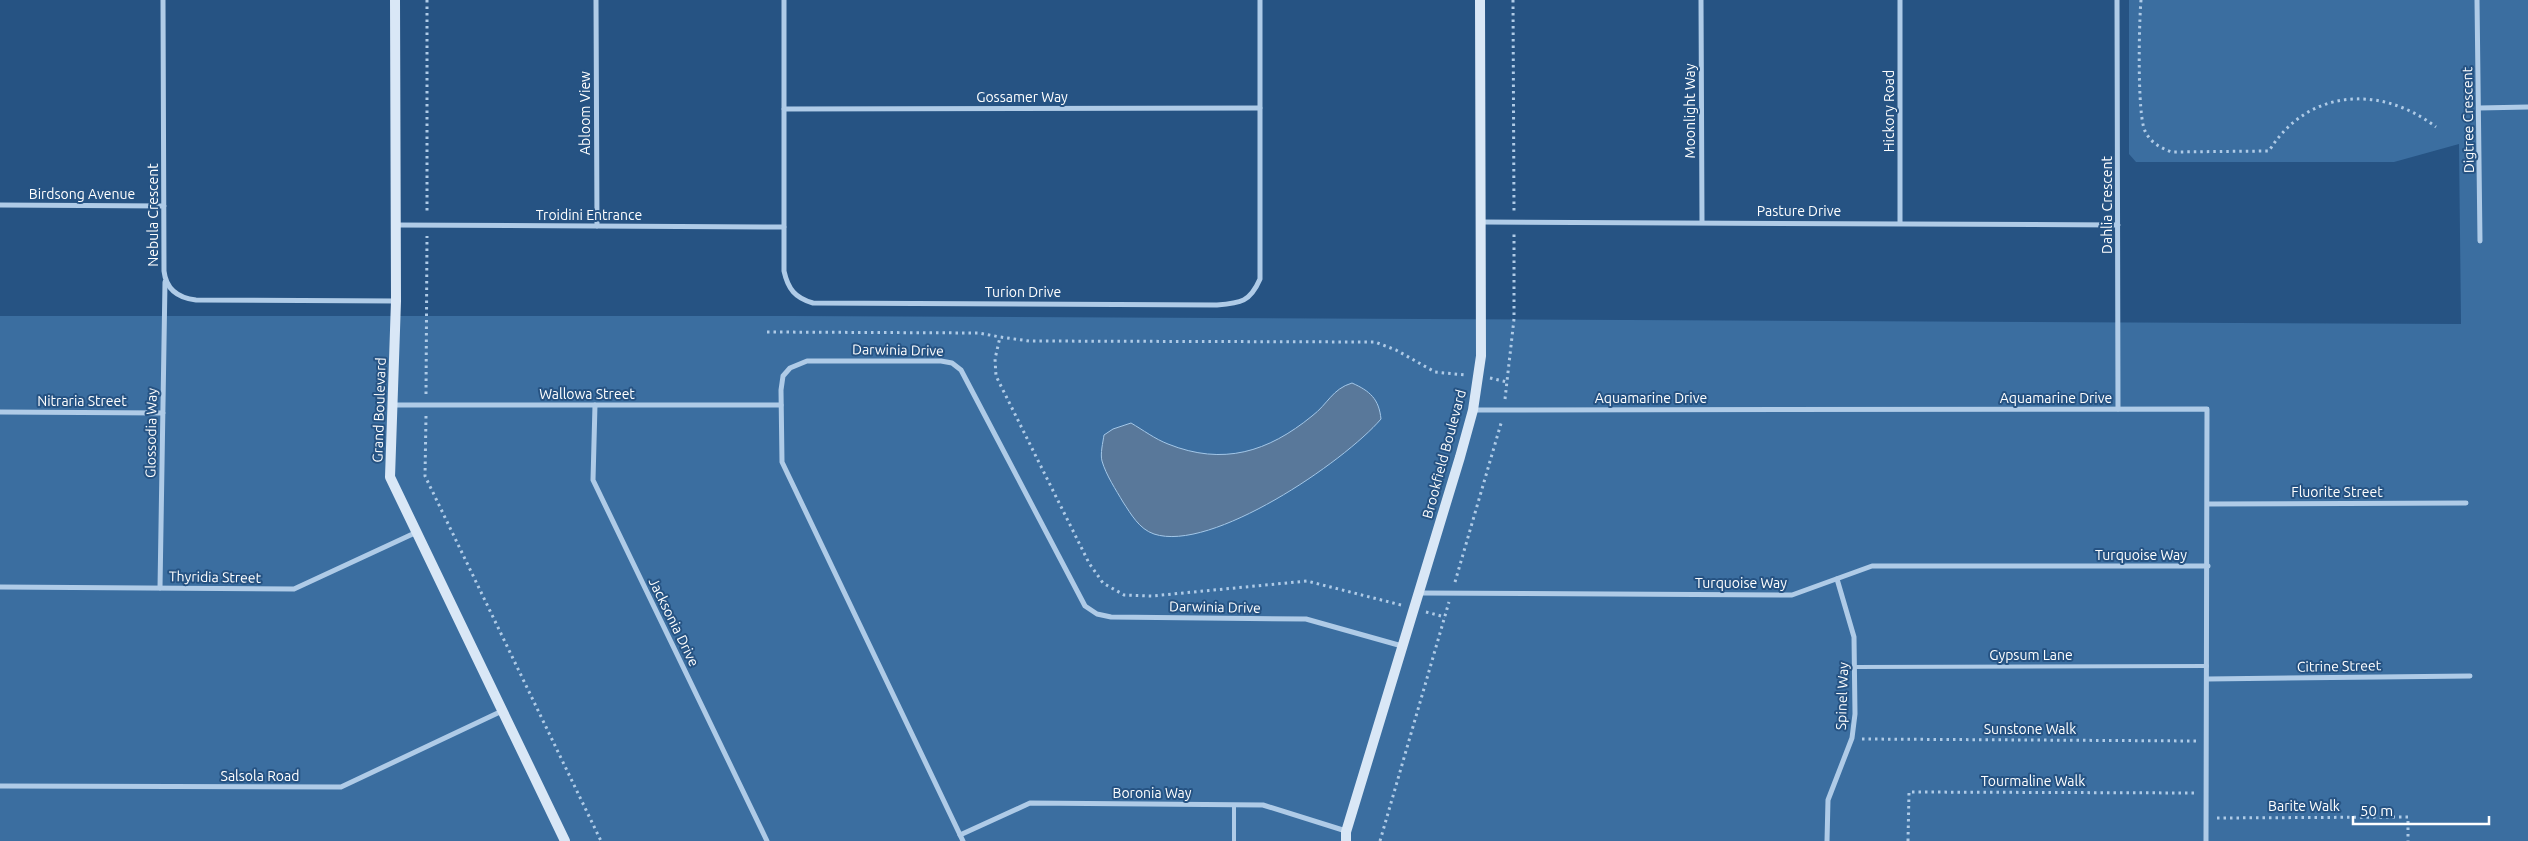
<svg xmlns="http://www.w3.org/2000/svg" width="2528" height="841" viewBox="0 0 2528 841" font-family="Ubuntu,sans-serif">
	<rect width="100%" height="100%" fill="#265383"/>
	<!-- green -->
	<polygon fill="#3b6ea0" points="2129,0 2528,0 2528,841 0,841 0,316 795,316 2461,324 2459,144 2394,162 2136,162 2129,154"/>
	<!-- water -->
	<path fill="#59789a" stroke="#a3c7e8" d="M1352,383C1370,391 1379,399 1381,419C1344,462 1211,553 1154,534C1139,529 1131,514 1123,502C1116,490 1106,475 1102,461C1100,454 1103,442 1104,435L1113,429L1131,423C1143,430 1155,439 1168,444C1223,466 1268,452 1312,416C1328,404 1332,389 1352,383Z"/>
	<g fill="none" stroke-linecap="round" stroke-linejoin="round">
		<!-- path -->
		<g stroke="#afcbe7" stroke-width="3" stroke-dasharray="2.5 4" stroke-linecap="butt">
			<polyline points="427,0 427,214"/>
			<polyline points="1513,0 1514,212"/>
			<path d="M2141,0C2139,22 2137,114 2145,131C2150,142 2160,148 2172,152L2269,151C2307,89 2380,84 2436,127"/>
			<polyline points="767,332 979,333 1000,337"/>
			<polyline points="1490,378 1507,382"/>
			<polyline points="426,394 427,236"/>
			<polyline points="1505,399 1514,319 1514,233"/>
			<polyline points="426,416 425,476 601,841"/>
			<polyline points="1455,582 1502,420"/>
			<polyline points="1401,605 1307,581 1152,596 1124,595 1103,583 1089,563 996,376 995,359 1000,337 1029,341 1375,342 1396,350 1435,372 1466,375"/>
			<polyline points="1426,612 1445,617"/>
			<polyline points="1862,739 2196,741"/>
			<polyline points="2217,818 2408,817 2408,841"/>
			<polyline points="1380,841 1449,602"/>
			<polyline points="1908,841 1909,792 2197,793"/>
		</g>
		<!-- lane -->
		<g stroke="#afcbe7" stroke-width="4">
			<polyline points="1854,667 2207,666"/>
			<polyline points="1234,841 1234,805"/>
		</g>
		<!-- street -->
		<g stroke="#afcbe7" stroke-width="5">
			<path d="M163,0L164,271C166,289 178,298 196,300L396,301"/>
			<polyline points="596,0 597,226"/>
			<path d="M784,0V271C788,289 795,298 813,303L1217,305C1241,303 1250,302 1260,279V0"/>
			<polyline points="1701,0 1702,222"/>
			<polyline points="2117,0 2118,409"/>
			<polyline points="2477,0 2480,241"/>
			<polyline points="2479,108 2528,107"/>
			<polyline points="784,109 1260,108"/>
			<polyline points="0,205 164,206"/>
			<polyline points="1481,222 2118,225"/>
			<polyline points="1900,223 1900,0"/>
			<polyline points="395,225 784,227"/>
			<polyline points="393,405 781,405"/>
			<polyline points="595,405 593,480 767,841"/>
			<polyline points="1473,410 2207,409 2206,841"/>
			<polyline points="0,412 163,413"/>
			<polyline points="2209,504 2466,503"/>
			<polyline points="0,587 294,589 417,532"/>
			<polyline points="160,588 165,282"/>
			<polyline points="1419,593 1792,595 1872,566 2208,566"/>
			<polyline points="2208,679 2470,676"/>
			<polyline points="0,786 341,787 502,711"/>
			<polyline points="960,835 1030,803 1263,805 1346,831"/>
			<polyline points="963,841 782,462 781,390 783,376 790,368 807,361 941,361 952,363 961,370 1085,606 1097,614 1111,617 1306,619 1402,646"/>
			<polyline points="1827,841 1828,800 1852,738 1855,714 1854,637 1837,579"/>
		</g>
		<!-- secondary -->
		<g stroke="#d9e7f6" stroke-width="10">
			<polyline points="395,0 396,301 390,477 565,841"/>
			<polyline points="1346,841 1346,832 1460,457 1473,410 1481,356 1480,0"/>
		</g>
	</g>
	<g text-anchor="middle" dominant-baseline="central" stroke-width="4" stroke-linejoin="round" paint-order="stroke">
		<!-- street labels -->
		<g font-size="14" fill="#fff" stroke="#265383">
			<text x="1022" y="97">Gossamer Way</text>
			<text transform="translate(1690 111) rotate(-90)">Moonlight Way</text>
			<text transform="translate(1889 111) rotate(-90)">Hickory Road</text>
			<text transform="translate(585 113) rotate(-90)">Abloom View</text>
			<text transform="translate(2468 120) rotate(-91)">Digtree Crescent</text>
			<text x="82" y="194">Birdsong Avenue</text>
			<text transform="translate(2107 205) rotate(-90)">Dahlia Crescent</text>
			<text x="1799" y="211">Pasture Drive</text>
			<text transform="translate(153 215) rotate(-90)">Nebula Crescent</text>
			<text x="589" y="215">Troidini Entrance</text>
			<text x="1023" y="292">Turion Drive</text>
			<text transform="translate(898 350) rotate(1)">Darwinia Drive</text>
			<text x="587" y="394">Wallowa Street</text>
			<text x="1651" y="398">Aquamarine Drive</text>
			<text x="2056" y="398">Aquamarine Drive</text>
			<text x="82" y="401">Nitraria Street</text>
			<text transform="translate(379 410) rotate(-88)">Grand Boulevard</text>
			<text transform="translate(151 433) rotate(-89)">Glossodia Way</text>
			<text transform="translate(1444 454) rotate(-75)">Brookfield Boulevard</text>
			<text x="2337" y="492">Fluorite Street</text>
			<text x="2141" y="555">Turquoise Way</text>
			<text transform="translate(215 577) rotate(1)">Thyridia Street</text>
			<text x="1741" y="583">Turquoise Way</text>
			<text transform="translate(1215 607) rotate(1)">Darwinia Drive</text>
			<text transform="translate(674 622) rotate(64)">Jacksonia Drive</text>
			<text x="2031" y="655">Gypsum Lane</text>
			<text transform="translate(2339 666) rotate(-1)">Citrine Street</text>
			<text transform="translate(1842 696) rotate(-88)">Spinel Way</text>
			<text x="2030" y="729">Sunstone Walk</text>
			<text x="260" y="776">Salsola Road</text>
			<text x="2033" y="781">Tourmaline Walk</text>
			<text x="1152" y="793">Boronia Way</text>
			<text x="2304" y="806">Barite Walk</text>
		</g>
	</g>
	<!-- scale -->
	<path d="M2353 816v8h136v-8" fill="none" stroke="#ffffff" stroke-width="2.5"/>
	<text x="2360" y="816" font-size="15" fill="#ffffff" stroke="#265383" stroke-width="4" paint-order="stroke">50 m</text>
</svg>
